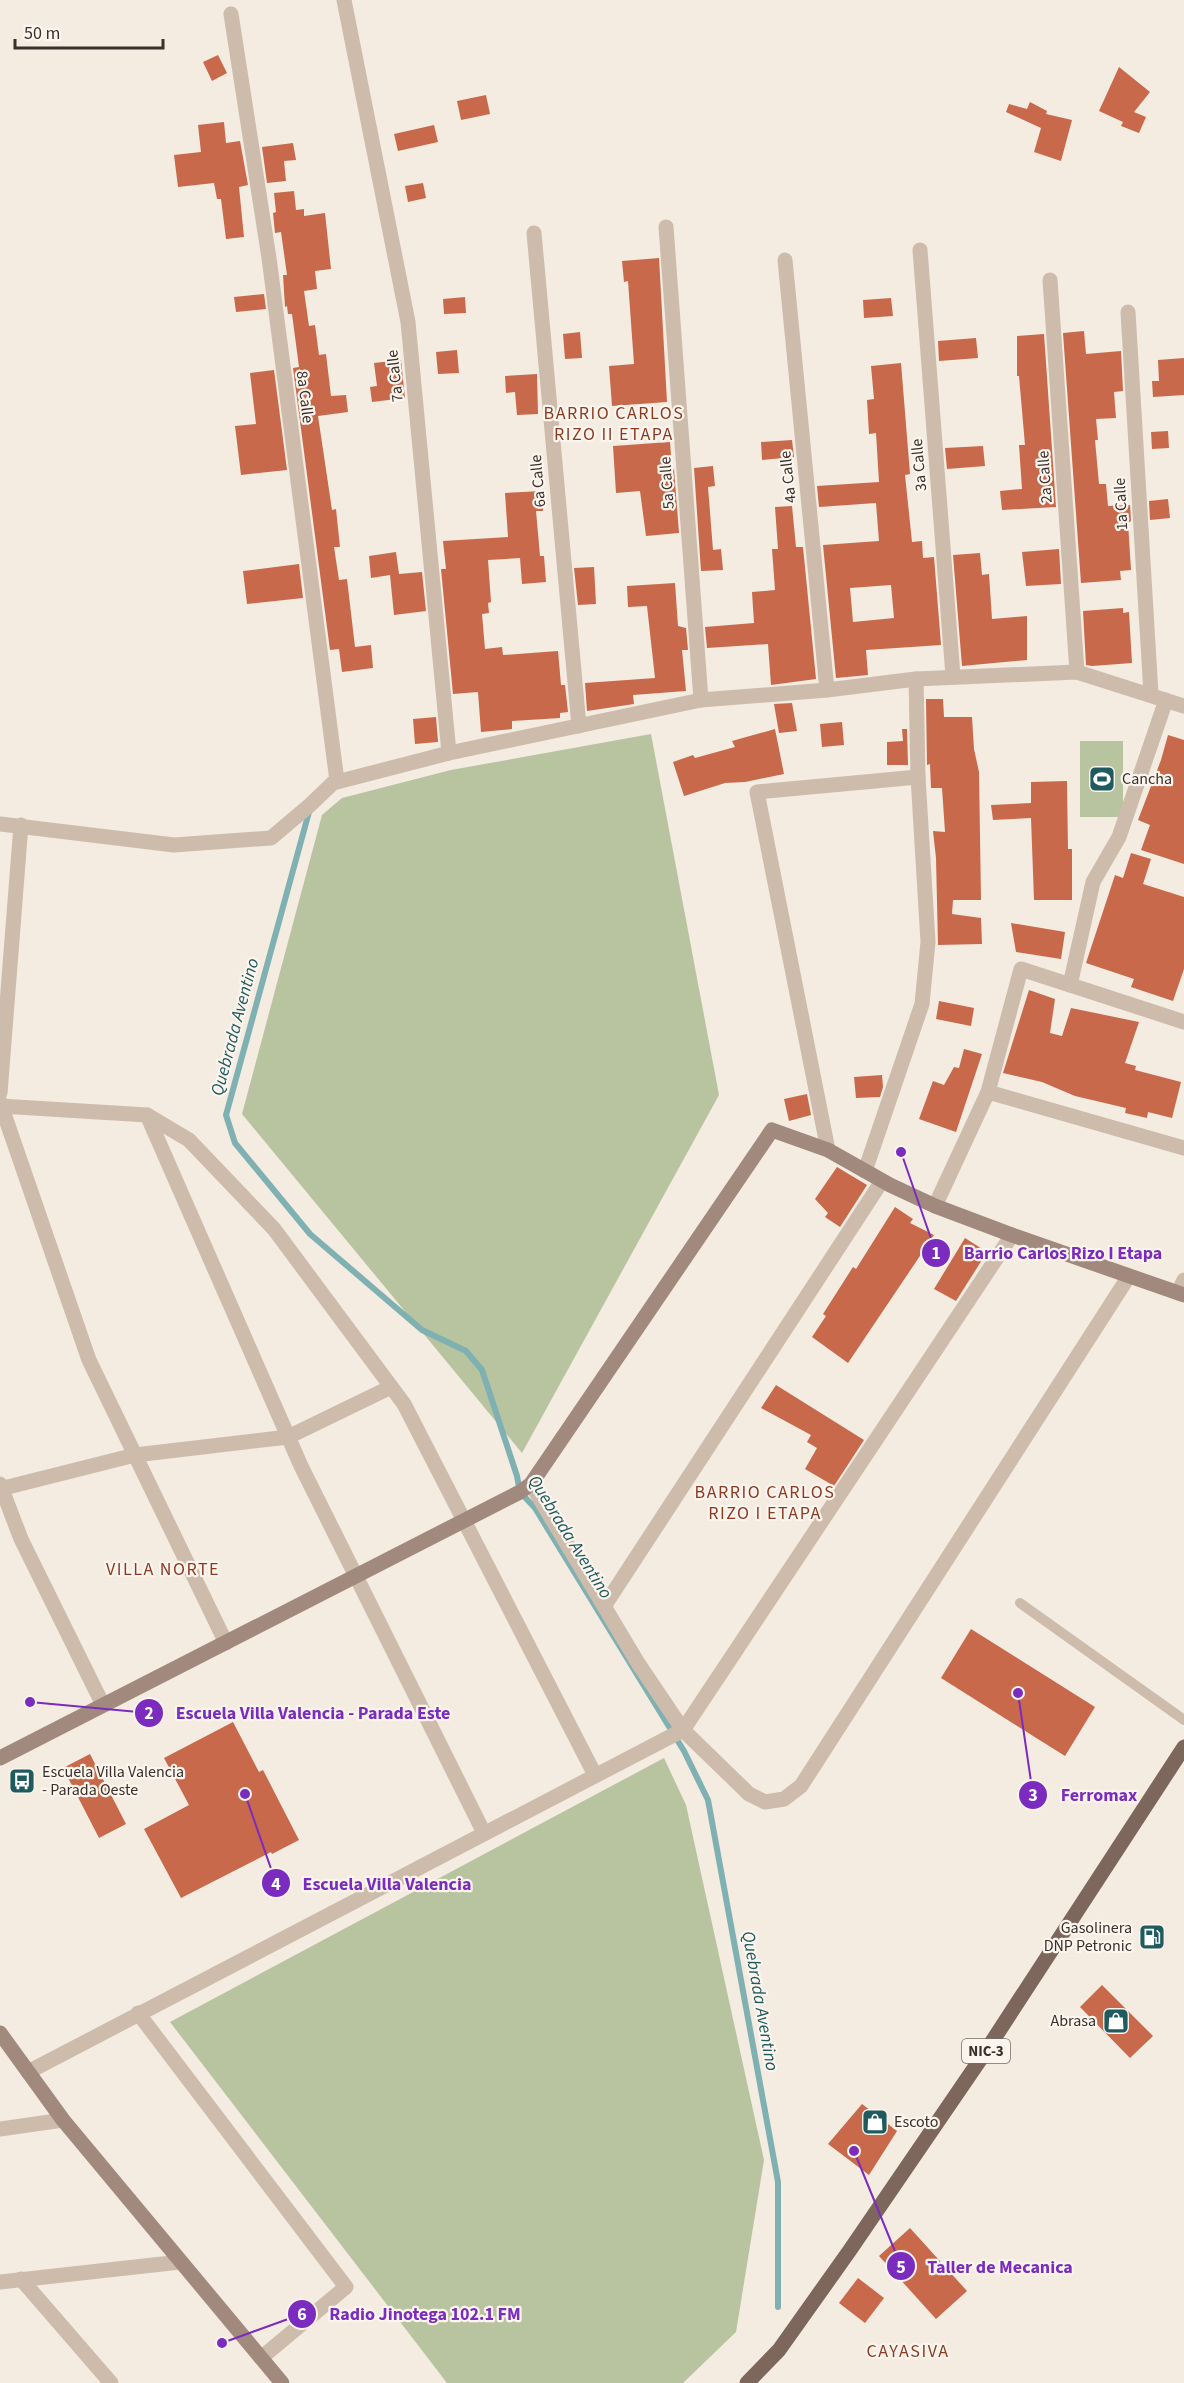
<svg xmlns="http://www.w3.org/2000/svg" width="1184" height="2383" viewBox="0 0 1184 2383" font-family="'Source Sans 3',sans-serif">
	<rect width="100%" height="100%" fill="#f4ebe1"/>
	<!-- green -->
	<g fill="#b8c4a0">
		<polygon points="651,734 719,1095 522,1453 242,1114 322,815 342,798 451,770"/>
		<rect x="1080" y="741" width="43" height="76"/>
		<polygon points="664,1758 686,1805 764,2160 736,2332 683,2383 447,2383 170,2022"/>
	</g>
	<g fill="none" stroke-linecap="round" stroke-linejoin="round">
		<!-- stream -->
		<polyline stroke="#7fb0b2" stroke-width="6" points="309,812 226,1115 235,1143 310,1234 422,1330 466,1351 482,1370 517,1476 520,1492 535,1508 684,1751 708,1800 778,2182 778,2307"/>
	</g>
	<!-- building -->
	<g fill="#c8694b" fill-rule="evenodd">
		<polygon points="218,55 227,73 212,81 203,62"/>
		<polygon points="1119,67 1150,92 1134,112 1146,117 1139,133 1121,126 1123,122 1099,111"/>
		<polygon points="486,95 490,114 461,120 457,101"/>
		<polygon points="1030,102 1047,111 1046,114 1072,120 1061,161 1034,152 1041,128 1006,112 1009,104 1027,109"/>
		<polygon points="224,122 226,143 240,141 248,185 239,187 244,237 226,239 221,199 217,199 214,183 178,187 174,155 201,152 198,125"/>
		<polygon points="434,125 438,142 398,151 394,134"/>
		<polygon points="293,143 296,160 284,161 286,181 267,183 262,147"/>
		<polygon points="423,183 426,198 408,202 405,186"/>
		<polygon points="294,191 296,210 304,209 304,216 325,213 331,269 315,271 317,289 304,291 309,326 315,325 319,355 326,354 331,396 346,395 348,412 318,416 332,510 336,509 340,547 334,547 339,580 347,579 355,647 371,645 373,668 342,672 339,649 330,650 293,368 299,367 292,314 288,314 287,306 285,307 283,275 287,275 281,232 275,233 273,213 276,212 274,193"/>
		<polygon points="659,258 667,402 612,406 609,366 634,364 628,281 624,282 622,261"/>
		<polygon points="264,294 266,309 236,312 234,297"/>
		<polygon points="465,297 466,313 444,314 443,299"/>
		<polygon points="891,298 893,316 864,318 863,300"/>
		<polygon points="1084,331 1086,354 1121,351 1123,391 1114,392 1116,418 1096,419 1098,440 1095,440 1099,484 1106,484 1108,506 1130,505 1131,521 1128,523 1131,570 1120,571 1121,580 1081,583 1063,333"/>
		<polygon points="580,332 582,358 565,359 563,334"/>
		<polygon points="1044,334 1056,507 1002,510 1000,491 1022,489 1019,445 1025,445 1019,376 1017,376 1017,336"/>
		<polygon points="976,338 978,358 939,361 938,341"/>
		<polygon points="457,350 459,373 438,374 436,352"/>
		<polygon points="1184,358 1184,395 1153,397 1152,381 1159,381 1158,360"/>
		<polygon points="401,360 405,398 372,402 370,387 377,386 374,363"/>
		<path d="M901,363L910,474L905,475L912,542L922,541L923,558L934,557L941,645L866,650L868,675L836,678L823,545L879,541L876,503L819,507L817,486L879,482L876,433L869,434L867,400L874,399L871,366ZM891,585L894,618L853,622L850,588Z"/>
		<polygon points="274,370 287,470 241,475 235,426 256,424 250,373"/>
		<polygon points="537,374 538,414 517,415 515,392 506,393 505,376"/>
		<polygon points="1168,431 1169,448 1152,449 1151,432"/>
		<polygon points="792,440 794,457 762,460 761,442"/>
		<polygon points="670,442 672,469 674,469 679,533 646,536 640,491 616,493 613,446"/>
		<polygon points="983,446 985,466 947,469 945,448"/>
		<polygon points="713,466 715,486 708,487 713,550 721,549 723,570 701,571 694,468"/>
		<polygon points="542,491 543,511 536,511 540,556 544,556 546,582 522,584 520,558 488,560 491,602 488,603 489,613 482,614 485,649 502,647 503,655 558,651 561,685 565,685 568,712 560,713 560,718 512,721 512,729 481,732 478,692 453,694 441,569 446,569 443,541 508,537 505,493"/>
		<polygon points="1168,499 1170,518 1150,520 1149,501"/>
		<polygon points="792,506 796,547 803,547 816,679 771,685 768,644 707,648 705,627 754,623 752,592 775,590 772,549 778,549 775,507"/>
		<polygon points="1059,549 1061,584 1026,586 1022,552"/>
		<polygon points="396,552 399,574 422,572 426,611 394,615 390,575 371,578 369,556"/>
		<polygon points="980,553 982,575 989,574 992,619 1027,616 1027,660 962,666 953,555"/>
		<polygon points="299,564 303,598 247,604 243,571"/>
		<polygon points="594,567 596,604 578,605 574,568"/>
		<polygon points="675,583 678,626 686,628 688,650 682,650 686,691 633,695 634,704 587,711 585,683 655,678 647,606 628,607 627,586"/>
		<polygon points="1123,608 1123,613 1129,612 1132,663 1092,666 1086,665 1083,611"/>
		<polygon points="926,699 943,699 944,717 972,717 974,749 979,772 981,900 953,900 952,914 981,918 982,944 938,945 936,858 933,831 945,832 942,788 931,788 930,764 927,765"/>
		<polygon points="792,703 797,731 779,733 774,704"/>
		<polygon points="436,717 438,742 415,744 413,719"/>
		<polygon points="842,722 844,745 822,747 820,724"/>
		<polygon points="775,729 784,774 745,782 725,783 684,796 673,762 693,755 695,758 735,747 732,741"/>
		<polygon points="902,729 907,729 908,765 887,765 887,742 903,741"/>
		<polygon points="1168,735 1184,740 1184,864 1141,850 1150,825 1138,820 1161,760"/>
		<polygon points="1067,781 1068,849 1072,849 1072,900 1034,900 1031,818 993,820 991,805 1031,803 1031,782"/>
		<polygon points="1131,853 1151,859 1143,884 1184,897 1184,969 1173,1001 1131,987 1134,979 1086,963 1115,875 1123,878"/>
		<polygon points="1011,923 1065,932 1061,959 1016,952"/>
		<polygon points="1029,990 1055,999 1050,1033 1062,1036 1071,1008 1139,1022 1125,1063 1136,1066 1135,1070 1181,1082 1172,1118 1148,1112 1147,1118 1125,1113 1126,1108 1075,1096 1042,1082 1003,1073"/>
		<polygon points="939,1001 974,1008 971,1026 936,1019"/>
		<polygon points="964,1049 982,1054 956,1132 919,1119 933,1081 944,1085 954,1067 959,1068"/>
		<polygon points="882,1075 883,1087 880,1097 856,1098 854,1077"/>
		<polygon points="807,1094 811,1115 789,1121 784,1099"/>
		<polygon points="837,1167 867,1185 840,1227 825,1217 828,1213 815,1199"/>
		<polygon points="895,1207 913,1219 910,1223 934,1235 848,1363 812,1337 826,1316 823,1314 853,1267 856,1269"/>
		<polygon points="965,1238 987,1252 956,1301 934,1289"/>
		<polygon points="776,1385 864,1440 834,1486 805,1469 817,1448 807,1442 811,1435 761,1408"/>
		<polygon points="971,1629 1095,1707 1065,1756 941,1678"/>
		<polygon points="233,1722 259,1772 263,1770 299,1840 272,1854 271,1852 181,1898 144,1829 189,1805 164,1758"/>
		<polygon points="90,1754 126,1824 99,1838 63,1768"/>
		<polygon points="1102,1985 1153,2036 1130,2058 1080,2007"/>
		<polygon points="862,2104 897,2131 869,2175 828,2144"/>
		<polygon points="910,2228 967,2291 936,2319 879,2256"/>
		<polygon points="858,2278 884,2298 865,2323 839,2303"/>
	</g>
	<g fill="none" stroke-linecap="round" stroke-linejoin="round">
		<!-- lane -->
		<polyline stroke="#cdbbac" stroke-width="10" points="1020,1603 1184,1720"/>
		<!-- street -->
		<g stroke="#cdbbac" stroke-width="15">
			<polyline points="344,0 408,322 449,753"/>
			<polyline points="231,14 269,258 337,781 333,783"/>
			<polyline points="666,227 701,700"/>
			<polyline points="534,233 579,726"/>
			<polyline points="920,250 953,676"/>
			<polyline points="785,260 827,690"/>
			<polyline points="1050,280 1077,672"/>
			<polyline points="1128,312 1151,694"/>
			<polyline points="0,824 174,845 271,838 310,805 333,783 449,753 701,700 827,690 916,679 1077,672 1184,706"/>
			<polyline points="1070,985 1093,882 1119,837 1166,700"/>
			<polyline points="988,1092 1184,1148"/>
			<polyline points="0,1093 21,825"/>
			<polyline points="0,1102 89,1360 226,1643"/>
			<polyline points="0,1106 147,1115 189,1140 274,1229 404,1404 595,1775"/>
			<polyline points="147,1115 301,1466 484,1833"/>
			<polyline points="828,1150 757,792 918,777"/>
			<polyline points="865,1171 922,1004 928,942 918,777 916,679"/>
			<polyline points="935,1206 988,1092 1021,969 1184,1022"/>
			<polyline points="1178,1293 1184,1280"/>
			<polyline points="0,1484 21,1539 103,1705"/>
			<polyline points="531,1484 638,1663 683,1730 749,1794 765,1802 784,1799 801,1786 1129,1276"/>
			<polyline points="0,1489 135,1455 288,1437 391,1387"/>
			<polyline points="605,1605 882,1181"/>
			<polyline points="138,2013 346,2287 261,2358"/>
			<polyline points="28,2072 683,1730 1012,1235"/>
			<polyline points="0,2129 63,2120"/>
			<polyline points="21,2279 111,2383"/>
			<polyline points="0,2282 180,2262"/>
		</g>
		<!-- secondary -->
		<g stroke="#a18a7d" stroke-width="15">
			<polyline points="0,1758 520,1492 531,1484 772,1130 828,1150 890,1185 935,1206 1012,1235 1184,1295"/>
			<polyline points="0,2033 63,2120 282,2383"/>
		</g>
		<!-- primary -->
		<polyline stroke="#7d675c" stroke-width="15" points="747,2383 779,2350 850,2250 984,2054 1184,1747"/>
	</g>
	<!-- icons -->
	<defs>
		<symbol id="stadium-square" viewBox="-11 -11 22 22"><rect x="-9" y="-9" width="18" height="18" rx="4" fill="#1f5a5e" stroke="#fbf5ee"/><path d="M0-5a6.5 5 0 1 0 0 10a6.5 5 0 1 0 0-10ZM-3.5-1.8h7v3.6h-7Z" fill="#fff"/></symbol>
		<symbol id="bus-square" viewBox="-11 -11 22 22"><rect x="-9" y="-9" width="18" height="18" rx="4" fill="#1f5a5e" stroke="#fbf5ee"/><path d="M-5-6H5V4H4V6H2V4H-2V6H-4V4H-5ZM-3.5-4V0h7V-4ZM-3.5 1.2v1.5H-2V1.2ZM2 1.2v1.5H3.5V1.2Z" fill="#fff"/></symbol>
		<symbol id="fuel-square" viewBox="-11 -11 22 22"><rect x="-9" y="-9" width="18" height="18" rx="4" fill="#1f5a5e" stroke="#fbf5ee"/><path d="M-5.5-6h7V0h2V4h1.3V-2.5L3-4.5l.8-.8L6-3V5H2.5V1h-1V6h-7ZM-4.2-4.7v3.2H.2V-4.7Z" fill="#fff"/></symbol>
		<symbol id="shop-square" viewBox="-11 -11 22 22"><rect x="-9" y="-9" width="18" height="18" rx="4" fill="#1f5a5e" stroke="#fbf5ee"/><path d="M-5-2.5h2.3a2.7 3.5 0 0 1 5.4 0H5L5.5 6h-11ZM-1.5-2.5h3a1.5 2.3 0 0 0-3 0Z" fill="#fff"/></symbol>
	</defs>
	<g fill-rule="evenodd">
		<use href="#stadium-square" x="1087" y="764" width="30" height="30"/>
		<use href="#bus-square" x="7" y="1766" width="30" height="30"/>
		<use href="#fuel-square" x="1137" y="1922" width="30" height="30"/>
		<use href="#shop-square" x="1101" y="2006" width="30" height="30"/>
		<use href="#shop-square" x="860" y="2107" width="30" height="30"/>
	</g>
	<g text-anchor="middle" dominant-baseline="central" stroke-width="4.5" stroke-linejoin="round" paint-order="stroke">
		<!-- shield labels -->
		<rect fill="#fbf5ee" stroke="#756b66" stroke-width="1.5" x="962" y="2039" width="48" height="24" rx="4.5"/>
		<g font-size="15" font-weight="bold" fill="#3b302b">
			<text x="986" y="2051">NIC-3</text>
		</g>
		<!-- street labels -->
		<g font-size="16" fill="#3b302b" stroke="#fbf5ee">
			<text transform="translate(395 376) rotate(-96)">7a Calle</text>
			<text transform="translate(305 397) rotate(83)">8a Calle</text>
			<text transform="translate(919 465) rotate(-95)">3a Calle</text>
			<text transform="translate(788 477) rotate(-96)">4a Calle</text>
			<text transform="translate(1045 477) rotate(-94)">2a Calle</text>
			<text transform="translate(538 481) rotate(-95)">6a Calle</text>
			<text transform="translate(667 483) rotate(-94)">5a Calle</text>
			<text transform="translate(1121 504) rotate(-93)">1a Calle</text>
		</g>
		<!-- poi labels -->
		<g font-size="16" fill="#3b302b" stroke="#fbf5ee" text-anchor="start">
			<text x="1122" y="779">Cancha</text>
			<text x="42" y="1772">Escuela Villa Valencia<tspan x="42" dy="18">- Parada Oeste</tspan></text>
			<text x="1132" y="1928" text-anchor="end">Gasolinera<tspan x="1132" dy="18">DNP Petronic</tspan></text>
			<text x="1096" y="2021" text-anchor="end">Abrasa</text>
			<text x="894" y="2122">Escoto</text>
		</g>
		<!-- neighbourhood labels -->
		<g font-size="18" letter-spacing="1.5" fill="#8c3b22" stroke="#fbf5ee">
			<text x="614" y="413">BARRIO CARLOS<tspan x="614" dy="21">RIZO II ETAPA</tspan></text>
			<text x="765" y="1492">BARRIO CARLOS<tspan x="765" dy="21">RIZO I ETAPA</tspan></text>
			<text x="163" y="1569">VILLA NORTE</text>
			<text x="908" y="2351">CAYASIVA</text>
		</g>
		<!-- water labels -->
		<g font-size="18" font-style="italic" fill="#1f5a5e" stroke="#fbf5ee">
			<text transform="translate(235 1027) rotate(-75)">Quebrada Aventino</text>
			<text transform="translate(570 1537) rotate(58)">Quebrada Aventino</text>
			<text transform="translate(760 2001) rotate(80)">Quebrada Aventino</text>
		</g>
	</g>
	<!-- callouts -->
	<path fill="none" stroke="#7b2cbf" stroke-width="2" d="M901 1152L936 1253M30 1702L149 1713M1018 1693L1033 1795M245 1794L276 1883M854 2151L901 2266M222 2343L302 2314"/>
	<g fill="#7b2cbf" stroke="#fbf5ee" stroke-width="2">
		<circle cx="901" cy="1152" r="6"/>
		<circle cx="30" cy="1702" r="6"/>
		<circle cx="1018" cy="1693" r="6"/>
		<circle cx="245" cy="1794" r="6"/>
		<circle cx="854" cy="2151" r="6"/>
		<circle cx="222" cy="2343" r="6"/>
		<circle cx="936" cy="1253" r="15"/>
		<circle cx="149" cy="1713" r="15"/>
		<circle cx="1033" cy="1795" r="15"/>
		<circle cx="276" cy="1883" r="15"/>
		<circle cx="901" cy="2266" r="15"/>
		<circle cx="302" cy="2314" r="15"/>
	</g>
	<g font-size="18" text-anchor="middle" font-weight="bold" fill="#fff">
		<text x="936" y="1259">1</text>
		<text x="149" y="1719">2</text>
		<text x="1033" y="1801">3</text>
		<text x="276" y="1890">4</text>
		<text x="901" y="2273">5</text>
		<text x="302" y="2320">6</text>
	</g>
	<g font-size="18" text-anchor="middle" font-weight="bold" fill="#7b2cbf" stroke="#fbf5ee" stroke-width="4.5" stroke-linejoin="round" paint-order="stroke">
		<text x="1063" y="1259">Barrio Carlos Rizo I Etapa</text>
		<text x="313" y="1719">Escuela Villa Valencia - Parada Este</text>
		<text x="1099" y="1801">Ferromax</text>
		<text x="387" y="1890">Escuela Villa Valencia</text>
		<text x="1000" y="2273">Taller de Mecanica</text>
		<text x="425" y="2320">Radio Jinotega 102.1 FM</text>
	</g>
	<!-- scale -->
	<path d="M15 39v9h148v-9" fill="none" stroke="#3b302b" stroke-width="3"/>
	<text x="24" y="39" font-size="18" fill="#3b302b" stroke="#fbf5ee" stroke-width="4.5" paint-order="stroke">50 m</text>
</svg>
